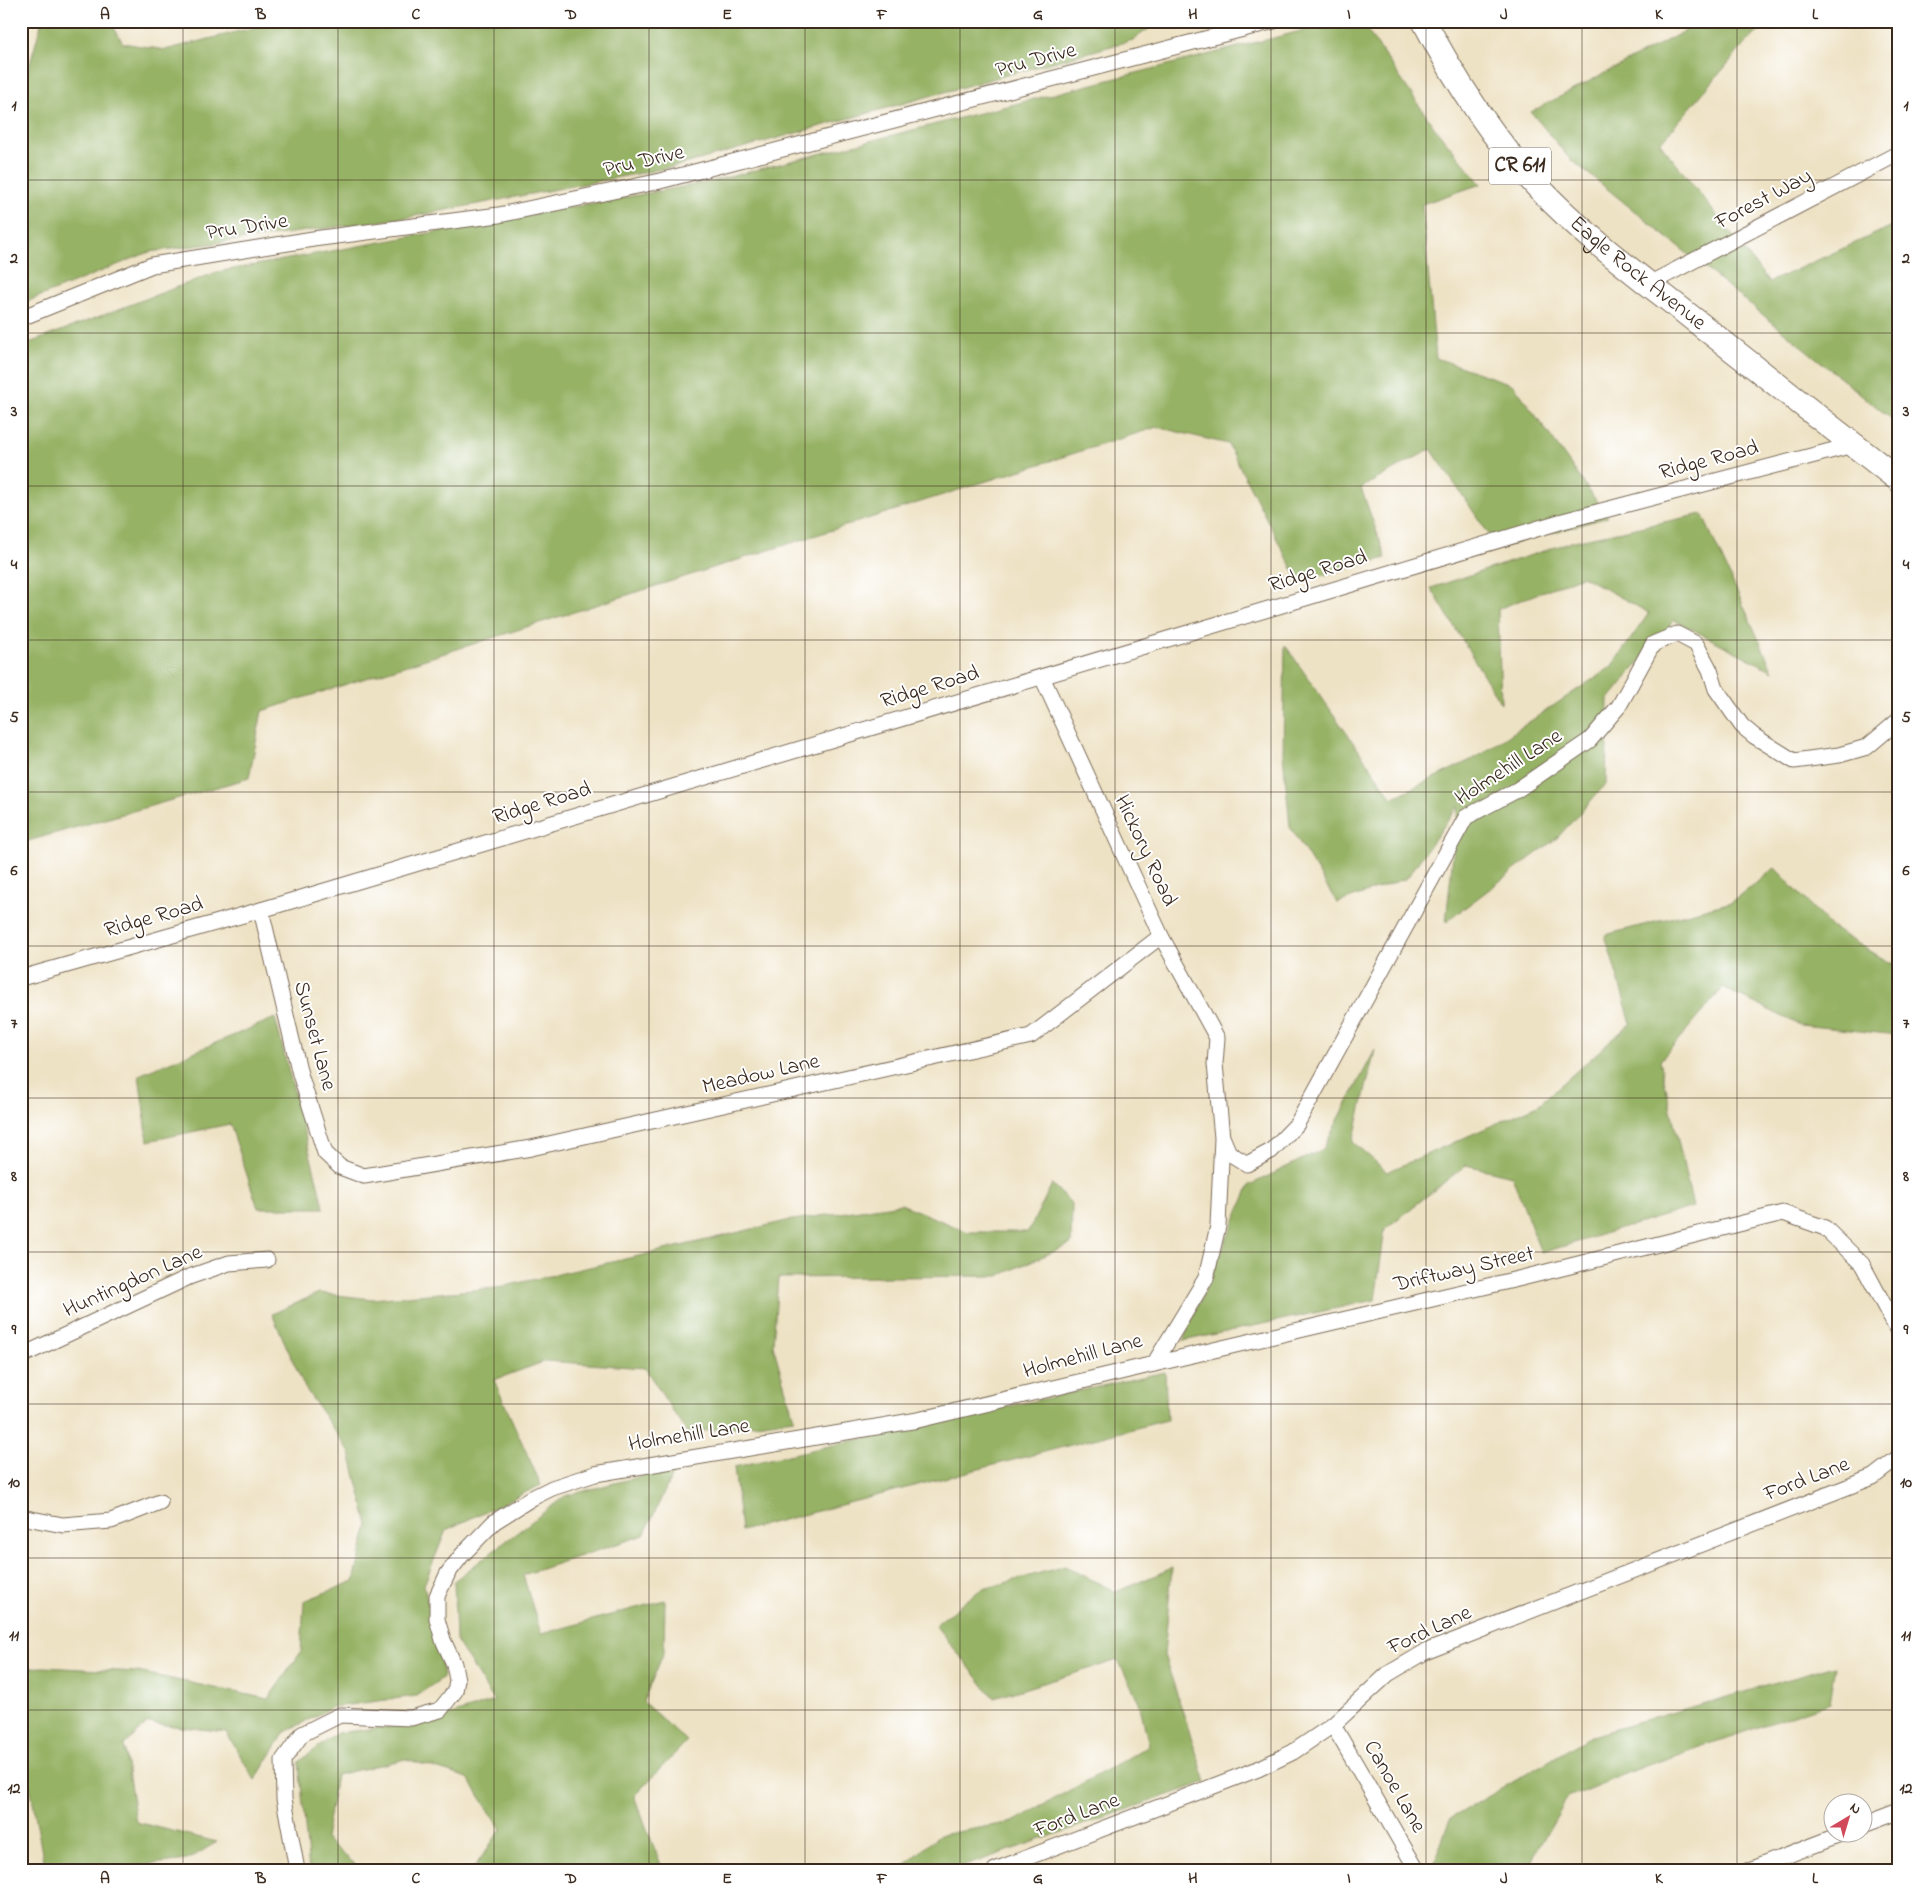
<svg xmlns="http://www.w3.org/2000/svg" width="1920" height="1891" viewBox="0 0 1920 1891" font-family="'Indie Flower',sans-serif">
	<rect width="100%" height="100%" fill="#fff"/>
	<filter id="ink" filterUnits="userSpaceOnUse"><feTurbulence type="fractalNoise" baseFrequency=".02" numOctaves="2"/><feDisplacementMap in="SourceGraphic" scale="10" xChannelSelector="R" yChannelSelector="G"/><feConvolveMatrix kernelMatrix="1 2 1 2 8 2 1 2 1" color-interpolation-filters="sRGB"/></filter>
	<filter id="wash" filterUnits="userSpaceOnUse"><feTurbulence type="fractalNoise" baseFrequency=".0096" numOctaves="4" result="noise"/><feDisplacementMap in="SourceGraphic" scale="20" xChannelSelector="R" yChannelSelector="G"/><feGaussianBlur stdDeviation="1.12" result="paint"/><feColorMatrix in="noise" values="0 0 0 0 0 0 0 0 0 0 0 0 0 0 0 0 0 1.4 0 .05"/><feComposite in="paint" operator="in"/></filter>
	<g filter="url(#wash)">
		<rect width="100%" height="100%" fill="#eee2c4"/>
		<!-- forest -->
		<g fill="#96b265" stroke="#686e42">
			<polygon points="42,21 110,21 123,43 165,50 268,24 271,21 1158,22 1133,40 673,167 404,218 149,252 21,304 21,86 24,85"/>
			<polygon points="1340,21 1361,21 1434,127 1481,184 1422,204 1436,358 1514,385 1608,517 1498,548 1431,449 1361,488 1386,558 1299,582 1228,444 1157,427 262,711 249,778 21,843 21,346 217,272 709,182"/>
			<polygon points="1704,21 1770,21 1744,45 1660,143 1769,282 1899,223 1899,425 1569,158 1531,112"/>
			<polygon points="1702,514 1773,671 1674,620 1608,700 1606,784 1557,838 1446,922 1458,806 1407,878 1337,903 1290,827 1283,754 1285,645 1392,798 1477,757 1611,667 1649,613 1582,576 1498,609 1501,704 1431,588 1574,541"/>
			<polygon points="1775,868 1832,928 1892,964 1899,959 1899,1035 1800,1025 1723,988 1660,1061 1693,1207 1541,1253 1512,1176 1466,1165 1385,1229 1375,1300 1183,1341 1250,1185 1323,1149 1375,1050 1353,1142 1387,1172 1538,1105 1631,1023 1605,935 1732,902"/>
			<polygon points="275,1018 324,1208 258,1208 230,1124 148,1141 139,1075"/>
			<polygon points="1052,1184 1072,1204 1071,1244 998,1276 778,1278 773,1345 794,1419 687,1433 645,1368 546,1361 494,1380 541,1485 446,1530 424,1585 444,1677 416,1696 333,1707 285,1732 255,1780 226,1732 148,1723 124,1745 136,1822 217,1842 187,1860 100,1870 45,1870 30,1786 21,1760 21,1668 44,1667 138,1672 268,1699 301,1652 304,1601 354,1581 368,1525 350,1453 305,1388 272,1314 319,1293 372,1299 496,1288 643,1255 786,1221 901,1204 968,1232 1028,1232"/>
			<polygon points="1165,1372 1167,1420 741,1531 734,1467"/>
			<polygon points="676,1467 644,1535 523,1575 541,1634 665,1600 664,1652 643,1702 687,1741 634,1796 663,1870 469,1870 474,1868 501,1829 468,1778 406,1759 336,1775 325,1839 362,1870 309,1870 299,1762 337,1733 429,1722 494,1701 456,1640 454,1581 565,1496"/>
			<polygon points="1065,1566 1116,1592 1172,1568 1164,1655 1206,1782 953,1870 899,1870 940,1835 1013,1822 1149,1746 1139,1702 1118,1660 994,1698 935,1625 980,1590"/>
			<polygon points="1835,1666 1829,1703 1645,1766 1567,1798 1532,1859 1535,1870 1434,1870 1433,1864 1450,1819 1591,1736"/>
		</g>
	</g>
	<g filter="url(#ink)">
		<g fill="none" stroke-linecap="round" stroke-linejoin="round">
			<defs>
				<g id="street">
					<polyline points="1649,284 1899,153"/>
					<polyline points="21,318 152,265 313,239 499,215 656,182 1274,21"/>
					<polyline points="261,910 300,1074 325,1153 340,1167 364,1176 531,1148 1031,1036 1161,936"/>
					<polyline points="21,978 261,910 1563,521 1853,445"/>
					<polyline points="1223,1139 1229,1153 1247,1164 1271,1151 1297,1124 1466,817 1517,790 1590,740 1619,706 1653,644 1677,634 1696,644 1710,670 1716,689 1742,726 1754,736 1794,761 1839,755 1867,747 1899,720"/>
					<polyline points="21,1356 189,1277 229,1263 267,1260"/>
					<polyline points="1154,1364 1522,1278 1783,1213 1825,1228 1862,1264 1899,1333"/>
					<polyline points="21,1517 63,1525 111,1521 160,1502"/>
					<polyline points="1333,1725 1417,1870"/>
					<polyline points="1862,1826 1899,1812"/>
					<polyline points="297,1870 284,1799 283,1760 302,1734 340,1715 411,1718 440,1710 455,1691 457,1680 454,1664 443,1640 437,1619 437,1596 448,1573 462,1555 494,1522 532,1498 552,1488 595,1474 918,1420 1154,1364 1206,1278 1218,1226 1222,1138 1215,1064 1217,1038 1161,936 1042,677"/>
					<polyline points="995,1870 1258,1769 1293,1752 1333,1725 1388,1674 1425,1652 1873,1477 1899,1457"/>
					<polyline points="1749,1870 1843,1834"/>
				</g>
				<g id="primary">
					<path id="s1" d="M1424,21C1455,80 1492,138 1537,186C1582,234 1636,274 1687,314C1758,370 1828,425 1899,480"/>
				</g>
			</defs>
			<!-- street casing -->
			<use href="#street" stroke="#7a6a58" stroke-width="17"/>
			<!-- primary casing -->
			<use href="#primary" stroke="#7a6a58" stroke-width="26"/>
			<!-- street -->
			<use href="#street" stroke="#fff" stroke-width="15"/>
			<!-- primary -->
			<use href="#primary" stroke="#fff" stroke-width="24"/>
		</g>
	</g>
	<!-- grid -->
	<path fill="none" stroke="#3b2a1e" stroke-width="1" stroke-opacity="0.55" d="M183,21V1870M338,21V1870M494,21V1870M649,21V1870M805,21V1870M960,21V1870M1115,21V1870M1271,21V1870M1426,21V1870M1582,21V1870M1737,21V1870M21,180H1899M21,333H1899M21,486H1899M21,640H1899M21,792H1899M21,946H1899M21,1098H1899M21,1252H1899M21,1404H1899M21,1558H1899M21,1710H1899"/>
	<g text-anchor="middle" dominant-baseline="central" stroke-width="4" stroke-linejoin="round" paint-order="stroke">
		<!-- shield labels -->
		<rect fill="#fff" stroke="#766a62" stroke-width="1" x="1489" y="147.5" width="62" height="37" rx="4"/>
		<g font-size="21" font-weight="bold" fill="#3b2a1e">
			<text x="1520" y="166">CR 611</text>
		</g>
		<!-- street labels -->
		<g font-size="22" fill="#3b2a1e" stroke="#fff">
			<text transform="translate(1036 61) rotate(-15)">Pru Drive</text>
			<text transform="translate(644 162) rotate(-13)">Pru Drive</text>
			<text transform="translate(1764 200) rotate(-28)">Forest Way</text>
			<text transform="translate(247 228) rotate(-9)">Pru Drive</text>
			<text stroke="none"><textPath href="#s1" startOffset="334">Eagle Rock Avenue</textPath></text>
			<text transform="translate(1709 461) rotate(-15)">Ridge Road</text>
			<text transform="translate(1318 572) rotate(-17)">Ridge Road</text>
			<text transform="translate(930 688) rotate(-17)">Ridge Road</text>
			<text transform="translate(1509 768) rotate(-33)">Holmehill Lane</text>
			<text transform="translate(542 804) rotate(-17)">Ridge Road</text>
			<text transform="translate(1145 851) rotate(65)">Hickory Road</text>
			<text transform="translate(154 918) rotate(-16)">Ridge Road</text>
			<text transform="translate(314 1036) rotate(75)">Sunset Lane</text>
			<text transform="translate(761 1075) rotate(-13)">Meadow Lane</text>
			<text transform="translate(1464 1270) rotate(-13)">Driftway Street</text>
			<text transform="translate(133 1282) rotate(-24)">Huntingdon Lane</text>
			<text transform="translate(1083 1357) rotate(-15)">Holmehill Lane</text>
			<text transform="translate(689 1436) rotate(-9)">Holmehill Lane</text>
			<text transform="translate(1807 1480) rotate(-21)">Ford Lane</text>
			<text transform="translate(1430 1631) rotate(-25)">Ford Lane</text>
			<text transform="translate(1394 1787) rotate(60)">Canoe Lane</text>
			<text transform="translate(1077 1816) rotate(-21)">Ford Lane</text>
		</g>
	</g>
	<!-- margin -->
	<rect width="1920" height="1891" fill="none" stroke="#fff" stroke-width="55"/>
	<!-- north arrow -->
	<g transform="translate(1848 1818) rotate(38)"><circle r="24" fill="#ffffff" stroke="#b1aaa5"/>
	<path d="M0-4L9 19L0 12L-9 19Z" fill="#d1495b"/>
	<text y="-8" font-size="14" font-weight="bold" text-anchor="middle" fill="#3b2a1e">N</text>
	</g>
	<rect x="28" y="28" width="1864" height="1836" fill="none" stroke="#3b2a1e" stroke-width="2"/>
	<g font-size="16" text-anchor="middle" font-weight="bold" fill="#3b2a1e">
		<text x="105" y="19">A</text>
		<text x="261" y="19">B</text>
		<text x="416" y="19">C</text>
		<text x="571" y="19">D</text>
		<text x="727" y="19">E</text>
		<text x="882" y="19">F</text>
		<text x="1038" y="19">G</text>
		<text x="1193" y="19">H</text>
		<text x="1349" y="19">I</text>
		<text x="1504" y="19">J</text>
		<text x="1659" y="19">K</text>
		<text x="1815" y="19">L</text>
		<text x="14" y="110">1</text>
		<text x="1906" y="110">1</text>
		<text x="14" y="263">2</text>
		<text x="1906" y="263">2</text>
		<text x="14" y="416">3</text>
		<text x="1906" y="416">3</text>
		<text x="14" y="569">4</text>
		<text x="1906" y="569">4</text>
		<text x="14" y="722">5</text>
		<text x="1906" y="722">5</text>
		<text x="14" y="875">6</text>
		<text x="1906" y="875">6</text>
		<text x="14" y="1028">7</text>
		<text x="1906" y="1028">7</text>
		<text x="14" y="1181">8</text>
		<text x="1906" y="1181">8</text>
		<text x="14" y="1334">9</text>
		<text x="1906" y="1334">9</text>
		<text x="14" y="1487">10</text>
		<text x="1906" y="1487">10</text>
		<text x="14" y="1640">11</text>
		<text x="1906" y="1640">11</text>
		<text x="14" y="1793">12</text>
		<text x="1906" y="1793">12</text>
		<text x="105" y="1883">A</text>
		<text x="261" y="1883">B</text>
		<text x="416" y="1883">C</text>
		<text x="571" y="1883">D</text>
		<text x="727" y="1883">E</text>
		<text x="882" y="1883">F</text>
		<text x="1038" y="1883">G</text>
		<text x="1193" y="1883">H</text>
		<text x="1349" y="1883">I</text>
		<text x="1504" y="1883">J</text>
		<text x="1659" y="1883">K</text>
		<text x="1815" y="1883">L</text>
	</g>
</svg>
